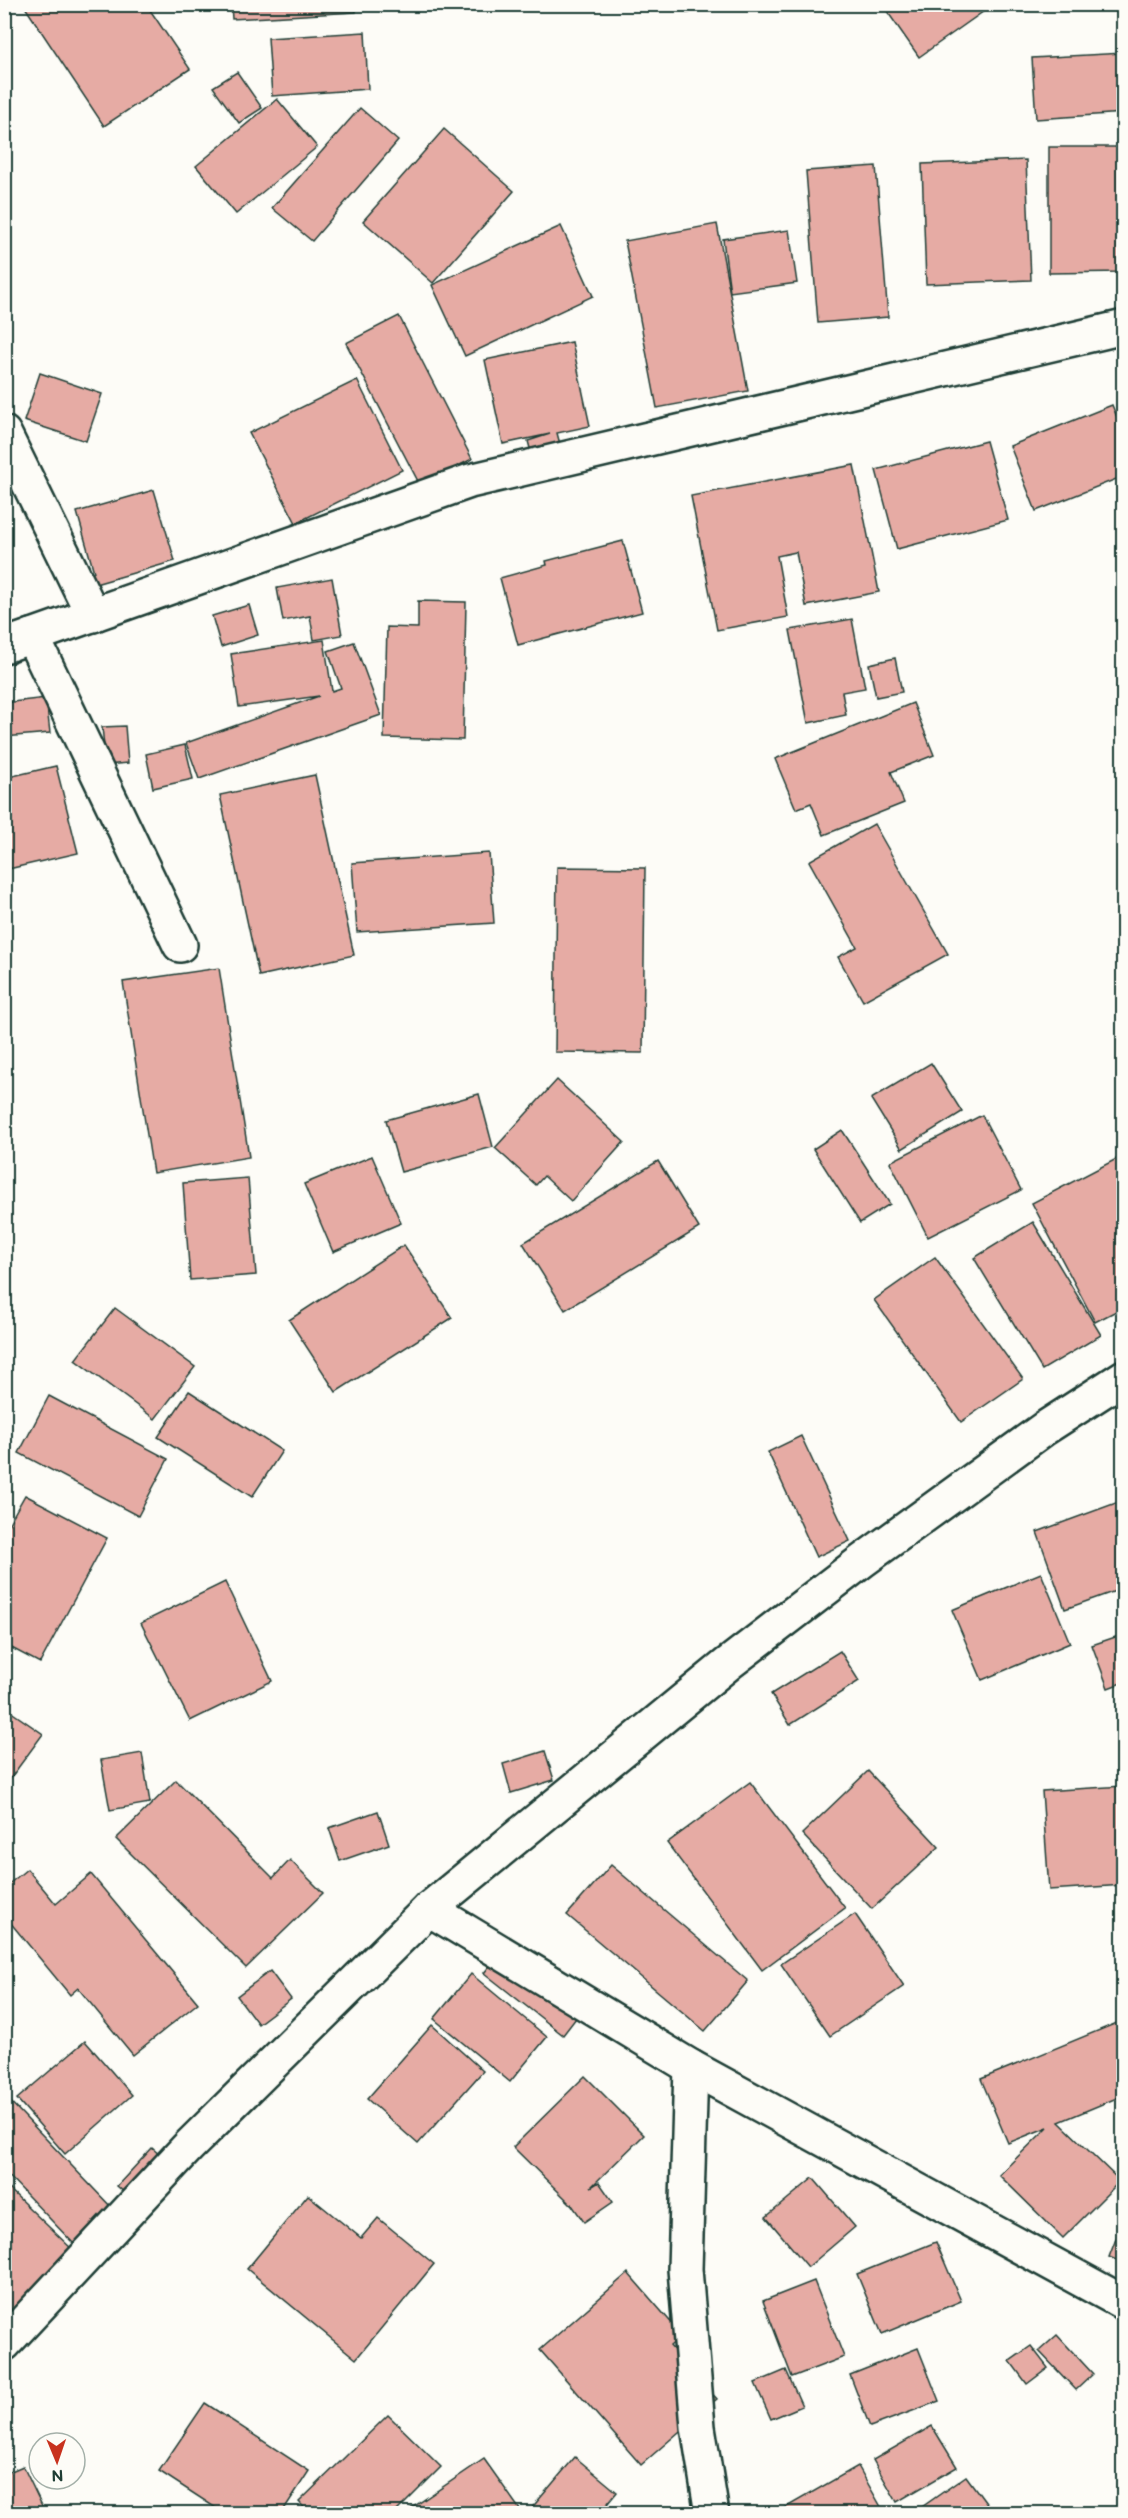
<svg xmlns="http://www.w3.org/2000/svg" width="1128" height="2518" viewBox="0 0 1128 2518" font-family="'Balsamiq Sans',sans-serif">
	<rect width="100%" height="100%" fill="#fdfcf7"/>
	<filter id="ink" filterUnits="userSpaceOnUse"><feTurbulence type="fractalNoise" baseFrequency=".0167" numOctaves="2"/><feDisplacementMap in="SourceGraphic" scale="12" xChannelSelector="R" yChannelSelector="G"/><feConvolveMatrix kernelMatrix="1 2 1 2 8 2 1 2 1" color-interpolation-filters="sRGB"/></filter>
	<g filter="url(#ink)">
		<!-- building -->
		<g fill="#e6aba4" stroke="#1f3d34" stroke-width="1.5">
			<polygon points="23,4 146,4 190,69 104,126"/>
			<polygon points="231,4 356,4 356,12 232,19"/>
			<polygon points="686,4 734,4 687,13"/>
			<polygon points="882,4 994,4 919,57"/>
			<polygon points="365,32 368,89 272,96 268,38"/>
			<polygon points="1124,53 1124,113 1036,119 1032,58"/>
			<polygon points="237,72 262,108 239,123 213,87"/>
			<polygon points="277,99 317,147 236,214 196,166"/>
			<polygon points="360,108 398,141 312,241 272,208"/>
			<polygon points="444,129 514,191 433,283 363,221"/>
			<polygon points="1049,147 1124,147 1124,272 1049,273"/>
			<polygon points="1026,160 1031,280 926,284 922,164"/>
			<polygon points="876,166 888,317 818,323 806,171"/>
			<polygon points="717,224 748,391 657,408 625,241"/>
			<polygon points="561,226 593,296 465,356 432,285"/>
			<polygon points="789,230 797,283 730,292 723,239"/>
			<polygon points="399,316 472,459 420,485 346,343"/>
			<polygon points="572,342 590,426 557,433 564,459 535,467 528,441 550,434 503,444 485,360"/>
			<polygon points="40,373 102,394 86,441 24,421"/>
			<polygon points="357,380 402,470 296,523 249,433"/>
			<polygon points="1112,405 1124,434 1124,476 1036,511 1010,446"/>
			<polygon points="986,441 1008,520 897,549 876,470"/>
			<polygon points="854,465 879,592 806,606 796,552 777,556 788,617 717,630 691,496"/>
			<polygon points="154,490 175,561 71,591 67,580 94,572 77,512"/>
			<polygon points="623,541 642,612 518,645 500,578 547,565 546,561"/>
			<polygon points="332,578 342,635 314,640 310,616 283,621 277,588"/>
			<polygon points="418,601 466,602 463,740 384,738 387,627 418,628"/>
			<polygon points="249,605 258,635 221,647 212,616"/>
			<polygon points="852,619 865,688 842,692 846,715 808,723 790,630"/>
			<polygon points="324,640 332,691 341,688 328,651 354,642 381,715 199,779 186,743 319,696 239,707 231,654"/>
			<polygon points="895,658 902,692 876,697 869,664"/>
			<polygon points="46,698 50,733 4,737 4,703"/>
			<polygon points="913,703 934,755 891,772 904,803 824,835 811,803 796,809 775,759"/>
			<polygon points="125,726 128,763 106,765 102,727"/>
			<polygon points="185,745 193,779 153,788 146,754"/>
			<polygon points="56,766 78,853 4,870 4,778"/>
			<polygon points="315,775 354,955 259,976 220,795"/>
			<polygon points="874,824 948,954 863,1001 838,957 857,947 809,861"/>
			<polygon points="489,853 494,923 357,932 352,863"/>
			<polygon points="557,867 645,868 643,1053 555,1052"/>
			<polygon points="219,968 249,1157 153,1173 123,982"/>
			<polygon points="931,1063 962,1112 902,1149 871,1099"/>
			<polygon points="557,1080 624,1142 571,1201 544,1176 536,1185 495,1148"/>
			<polygon points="479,1094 493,1147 401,1172 386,1120"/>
			<polygon points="982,1115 1021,1190 928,1237 890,1162"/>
			<polygon points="842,1130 890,1204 860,1223 813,1149"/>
			<polygon points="1124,1155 1124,1307 1095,1322 1032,1203"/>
			<polygon points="372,1156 401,1223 333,1252 304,1184"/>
			<polygon points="658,1161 699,1228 565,1310 523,1243"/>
			<polygon points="248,1178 256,1275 190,1280 183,1183"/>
			<polygon points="1033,1222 1101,1335 1042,1370 974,1258"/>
			<polygon points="404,1245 452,1318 336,1392 289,1320"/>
			<polygon points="935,1257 1023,1379 961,1422 874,1300"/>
			<polygon points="115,1308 195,1367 155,1419 75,1360"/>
			<polygon points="189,1391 282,1451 252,1497 158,1437"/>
			<polygon points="49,1396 168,1459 138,1516 19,1453"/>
			<polygon points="801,1436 850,1541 816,1557 768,1452"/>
			<polygon points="25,1495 107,1538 40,1663 4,1644 4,1532"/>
			<polygon points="1124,1500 1124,1588 1065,1609 1037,1532"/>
			<polygon points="1041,1573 1070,1643 982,1680 952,1610"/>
			<polygon points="225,1582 272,1681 190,1721 141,1623"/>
			<polygon points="1124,1634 1124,1682 1108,1688 1092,1645"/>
			<polygon points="840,1651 859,1681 790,1725 771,1694"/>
			<polygon points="4,1707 43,1734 4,1787"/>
			<polygon points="545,1751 554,1780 511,1793 503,1764"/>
			<polygon points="142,1753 150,1803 110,1810 101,1760"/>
			<polygon points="868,1771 939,1847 872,1909 802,1834"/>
			<polygon points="176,1780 273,1878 290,1860 323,1893 246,1968 116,1839"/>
			<polygon points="750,1782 845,1908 762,1970 667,1843"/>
			<polygon points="1124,1786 1124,1885 1049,1890 1042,1791"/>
			<polygon points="378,1811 389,1844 340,1861 329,1828"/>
			<polygon points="611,1865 748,1981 705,2031 567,1915"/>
			<polygon points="27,1869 56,1904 91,1874 198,2003 133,2055 78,1988 70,1995 4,1915 4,1888"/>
			<polygon points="855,1914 904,1986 830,2036 781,1964"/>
			<polygon points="504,1948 583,2009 563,2035 484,1973"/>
			<polygon points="270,1971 291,1999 258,2024 237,1996"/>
			<polygon points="471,1974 547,2037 510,2082 434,2019"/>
			<polygon points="1124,2020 1124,2095 1059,2122 1120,2181 1063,2238 999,2175 1048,2127 1008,2143 981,2079"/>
			<polygon points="432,2025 483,2071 418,2144 367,2099"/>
			<polygon points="85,2041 132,2095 65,2154 17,2099"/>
			<polygon points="585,2076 644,2135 591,2187 599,2182 613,2202 584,2222 572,2205 513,2147"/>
			<polygon points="4,2095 113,2209 74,2244 4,2171"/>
			<polygon points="152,2148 178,2171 143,2209 117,2186"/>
			<polygon points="813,2178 855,2227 808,2267 766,2217"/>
			<polygon points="4,2184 73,2250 4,2343"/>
			<polygon points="308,2195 361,2238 378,2218 434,2264 356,2359 247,2269"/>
			<polygon points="1124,2218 1124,2263 1109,2257"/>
			<polygon points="936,2242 961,2301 882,2334 857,2274"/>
			<polygon points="628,2273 682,2335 670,2346 717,2399 641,2465 540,2350"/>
			<polygon points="814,2281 844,2357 792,2377 763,2301"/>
			<polygon points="1057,2335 1093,2374 1076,2390 1039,2351"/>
			<polygon points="1031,2346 1048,2368 1027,2384 1010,2361"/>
			<polygon points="918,2348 939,2401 870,2427 850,2375"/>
			<polygon points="786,2370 802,2406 771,2419 755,2383"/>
			<polygon points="205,2403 309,2471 281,2514 225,2514 159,2471"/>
			<polygon points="388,2415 441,2467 394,2514 310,2514 299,2502"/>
			<polygon points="932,2426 957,2467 897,2502 873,2460"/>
			<polygon points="575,2457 617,2492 599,2514 534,2514 530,2510"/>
			<polygon points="484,2459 523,2514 412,2514 409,2510"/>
			<polygon points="23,2466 46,2514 4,2514 4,2474"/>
			<polygon points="858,2466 885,2514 785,2514 783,2509"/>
			<polygon points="966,2476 994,2514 912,2514"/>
		</g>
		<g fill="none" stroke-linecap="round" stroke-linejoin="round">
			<defs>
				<g id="minor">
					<polyline points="4,433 93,615"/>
					<polyline points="32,636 180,945"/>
					<polyline points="4,646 470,481 1124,327"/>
					<polyline points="429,1909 691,2067 1124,2303"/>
					<polyline points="691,2067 685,2269 698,2427 712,2514"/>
					<polyline points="4,2344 188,2147 429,1909 729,1663 862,1561 1045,1428 1124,1377"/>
				</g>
			</defs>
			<!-- minor casing -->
			<use href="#minor" stroke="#1f3d34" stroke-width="38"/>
			<!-- minor -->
			<use href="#minor" stroke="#fdfcf7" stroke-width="33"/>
		</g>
	</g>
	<!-- margin -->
	<rect width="1128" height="2518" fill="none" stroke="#fdfcf7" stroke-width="24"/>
	<rect x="12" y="12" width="1104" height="2494" fill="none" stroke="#1f3d34" stroke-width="2" filter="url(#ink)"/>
	<!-- north arrow -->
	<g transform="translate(57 2461) rotate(178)"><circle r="28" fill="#fdfcf7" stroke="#a4b0a9" stroke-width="1.5"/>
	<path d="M0-4.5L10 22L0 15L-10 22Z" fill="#c8321e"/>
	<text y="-9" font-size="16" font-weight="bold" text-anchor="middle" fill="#1f3d34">N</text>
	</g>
</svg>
